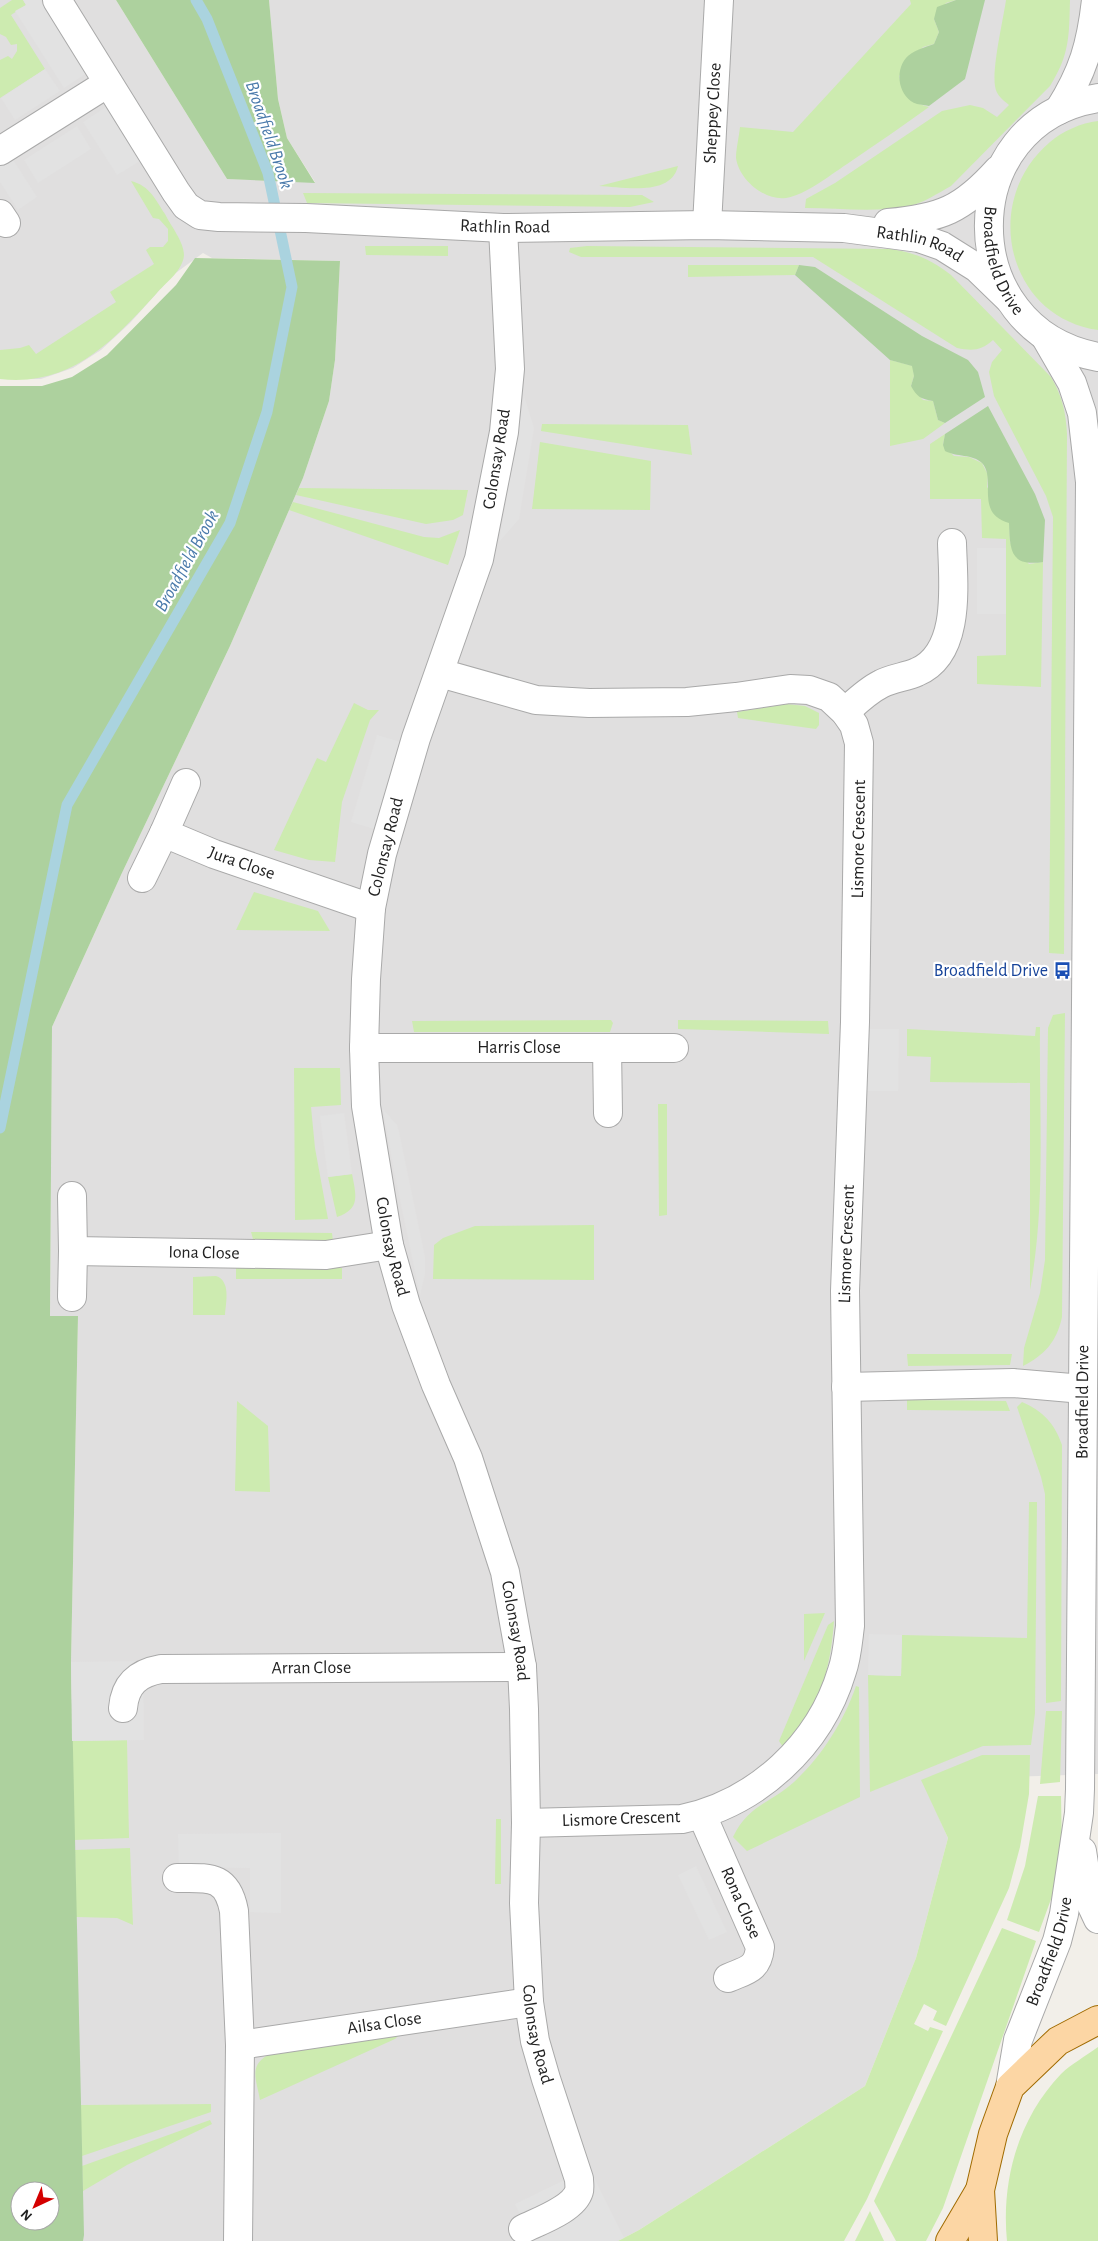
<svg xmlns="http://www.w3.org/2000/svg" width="1098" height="2241" viewBox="0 0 1098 2241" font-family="'Alegreya Sans',sans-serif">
	<rect width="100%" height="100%" fill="#f2efe9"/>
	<!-- residential -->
	<polygon fill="#e0dfdf" points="0,0 116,0 227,179 315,182 287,138 278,99 269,0 1098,0 1098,1774 922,1780 948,1838 916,1958 865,2086 639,2230 618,2241 83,2241 71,1662 78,1316 50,1317 52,1027 121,875 230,646 303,478 329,401 335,360 340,261 212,258 203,253 173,275 130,323 101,350 73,368 41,379 0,379"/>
	<!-- grass -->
	<g fill="#cdebb0">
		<polygon points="12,0 23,0 26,5 11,15 45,69 0,98 0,60 8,56 12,59 17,51 17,44 11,45 6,37 0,34 0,8"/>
		<path d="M910,0H956L946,3L934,19L939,32L934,44L923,47L899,76C903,95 910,102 929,107C903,126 876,144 850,162C833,173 806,195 786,198C765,201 739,180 736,158C736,149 739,137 740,127L793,132L911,4Z"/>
		<path d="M1006,0H1070C1069,36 1070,54 1050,86L951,186C938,193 924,203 909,206C876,213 838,208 805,208L806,199L835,183L942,111L970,105L983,108L997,117L1009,105C1003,100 996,95 995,86C992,67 1003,21 1006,0Z"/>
		<path d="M1098,121V330C1007,317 980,201 1050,142C1063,131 1081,123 1098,121Z"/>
		<path d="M678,166C671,197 623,187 599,186Z"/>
		<path d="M131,181C150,186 155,199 165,214C171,226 184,242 184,255C183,271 165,283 156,294C112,342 71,387 0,379V350L20,348L29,345L36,354L116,302L110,292L154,264L146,250L150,247H163L168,241V229L159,219L153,218Z"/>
		<polygon points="303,193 642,195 654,202 630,207 307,203"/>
		<polygon points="365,246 448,246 448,256 366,255"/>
		<path d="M587,246L890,249C914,252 932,260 951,275L1051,377C1062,396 1066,412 1067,434L1064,954L1049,953L1053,517L1046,496L994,396L989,372L992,362L1002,350L993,340C981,351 972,351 957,348L813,257H581L569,252L570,248Z"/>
		<polygon points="688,265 799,265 795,275 688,277"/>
		<polygon points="890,360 913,366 914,376 911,386 923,400 933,401 938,420 945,423 923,439 890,446"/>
		<polygon points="542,424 688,425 692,455 541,431"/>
		<polygon points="945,434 943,445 954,456 969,457 982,463 988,475 987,487 1009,522 1010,542 1029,564 1043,562 1041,687 977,684 977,656 1006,655 1006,539 982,538 981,499 930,499 930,444"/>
		<polygon points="540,442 651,461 650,510 532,509"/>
		<polygon points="299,488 468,490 463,515 453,520 426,524 296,495"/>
		<polygon points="293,502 424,537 439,538 460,530 448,565 289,510"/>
		<polygon points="354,703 368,710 379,710 370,720 342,802 335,862 309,860 274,850 317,758 326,762"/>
		<polygon points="787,704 805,706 819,713 819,725 816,729 738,718 737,712"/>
		<polygon points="254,892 318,911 330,931 236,930"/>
		<path d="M1065,1013L1062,1317C1057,1341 1045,1355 1023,1366L1024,1348L1040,1293L1045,1260L1048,1028L1053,1015Z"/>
		<polygon points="611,1020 613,1023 610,1032 414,1032 412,1021"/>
		<polygon points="678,1020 828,1021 829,1034 678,1029"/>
		<path d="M1036,1027H1040C1039,1114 1046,1204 1030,1290V1083L930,1082L931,1057L907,1056V1029L1035,1036Z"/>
		<polygon points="294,1068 340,1068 341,1105 311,1107 315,1148 328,1219 295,1220"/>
		<polygon points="658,1104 667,1104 667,1215 659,1216"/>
		<path d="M352,1174C356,1195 361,1209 337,1217L328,1177Z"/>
		<polygon points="594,1225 594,1280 433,1279 434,1245 443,1238 475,1226"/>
		<polygon points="251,1232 332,1233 333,1241 285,1242 256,1241 253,1239"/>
		<rect x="236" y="1268" width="106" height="11"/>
		<path d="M216,1276C231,1281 226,1302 225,1315H193V1277Z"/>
		<polygon points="907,1354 1012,1354 1010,1365 908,1366"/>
		<polygon points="907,1400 1006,1401 1010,1411 907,1410"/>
		<polygon points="237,1401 268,1426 270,1492 235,1491"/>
		<path d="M1022,1402C1043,1411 1055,1424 1062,1445L1061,1701L1046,1703L1045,1494L1041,1477L1017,1407Z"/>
		<polygon points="1029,1502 1037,1502 1035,1713 1031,1745 983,1746 870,1792 868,1675 901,1676 902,1635 1027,1638"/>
		<polygon points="825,1613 804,1661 804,1614"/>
		<path d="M834,1621C830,1674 819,1708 783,1747L779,1741L828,1625Z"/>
		<path d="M856,1686L859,1687L860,1797L747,1851L733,1837C748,1805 771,1803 794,1782C822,1756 844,1721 856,1686Z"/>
		<polygon points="1046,1711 1062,1711 1060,1782 1040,1784"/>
		<polygon points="127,1740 129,1838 74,1840 72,1741"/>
		<polygon points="982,1755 1030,1755 1029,1794 1020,1847 1009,1888 946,2026 933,2020 937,2011 924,2004 914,2024 928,2031 930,2027 943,2031 867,2199 844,2241 618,2241 639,2230 865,2086 916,1958 948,1838 921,1780"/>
		<polygon points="1038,1796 1061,1796 1062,1850 1054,1891 1039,1932 1007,1920 1025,1866"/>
		<polygon points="496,1819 501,1819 501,1884 495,1884"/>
		<polygon points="130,1848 133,1925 117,1918 76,1917 75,1850"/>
		<polygon points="1002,1928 1036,1941 943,2208 926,2241 896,2241 874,2201"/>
		<path d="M404,2030L395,2039L260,2100C257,2081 248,2066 268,2055Z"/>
		<path d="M1098,2047V2241H1007C1001,2181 1018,2119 1061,2074C1071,2064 1086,2056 1098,2047Z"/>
		<polygon points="211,2104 211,2112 82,2156 80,2105"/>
		<polygon points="210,2120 212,2124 127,2165 83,2191 82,2166"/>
		<polygon points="870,2211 884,2241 855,2241"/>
	</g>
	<!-- forest -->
	<g fill="#add19e" fill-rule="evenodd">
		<polygon points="116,0 269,0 278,99 287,138 315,183 227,179"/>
		<path d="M956,0H985L965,79L929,106C926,105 921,105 917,104C899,98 894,72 906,58C912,51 925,47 934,44L939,32L934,19L937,7Z"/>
		<path d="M195,258L340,261L335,360L329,401L303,478L230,646L121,875L52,1027L50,1316H78L71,1662L84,2235L83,2241H0V386H42L72,377L107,355L176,285ZM20,2191H50V2221H20Z"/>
		<path d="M799,265L815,267L922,336L968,360L978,372L985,397L945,423L938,420L933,401C921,399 917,397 911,386L914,376L912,366L890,360L795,275Z"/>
		<path d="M988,406L1035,494L1045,520L1043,562C1010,567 1010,550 1009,523C974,513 997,479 982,463C973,454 956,457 945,451L943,445L945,434Z"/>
	</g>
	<!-- parking -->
	<g fill="#e2e2e2">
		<polygon points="23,0 40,0 87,73 64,88 15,11 26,5"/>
		<polygon points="45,69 60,91 15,120 1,98"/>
		<polygon points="106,107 140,161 117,175 83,122"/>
		<polygon points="77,126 91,149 38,183 24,160"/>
		<polygon points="12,158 37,197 18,210 0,182 0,165"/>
		<polygon points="524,396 534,428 519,519 499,542"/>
		<rect x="977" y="548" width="29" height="66"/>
		<polygon points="377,735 401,742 374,829 351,822"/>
		<polygon points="868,1029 899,1029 898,1091 866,1091"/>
		<polygon points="383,1109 397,1125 399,1132 425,1257 425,1274 420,1295 394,1171"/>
		<polygon points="344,1113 352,1174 328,1177 320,1116"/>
		<polygon points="869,1634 902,1635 901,1676 868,1675"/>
		<polygon points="143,1661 144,1740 72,1741 71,1662"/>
		<polygon points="281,1833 281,1913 250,1912 250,1868 179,1867 178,1834"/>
		<polygon points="696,1866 727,1932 709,1940 678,1875"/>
		<polygon points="589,2168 624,2238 617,2241 533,2241 515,2204"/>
	</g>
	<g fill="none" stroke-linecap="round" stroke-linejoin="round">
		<!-- stream -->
		<polyline stroke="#aad3df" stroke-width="11" points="0,1128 67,805 230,523 267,412 292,287 268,173 207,19 196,0"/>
		<defs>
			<g id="minor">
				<path id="s1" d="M57,0L176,192L186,206L200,215L219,217L306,218L503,228L707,225L844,228L919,238L942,246L977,268L1009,299"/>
				<path id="s2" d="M1098,98C953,121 952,330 1098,357"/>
				<path d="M1059,110C1083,72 1091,45 1096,0"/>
				<polyline points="0,151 108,83"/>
				<polyline points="0,214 6,223"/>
				<path d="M888,223C941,218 962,210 998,170"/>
				<path id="s3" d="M707,225L719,0"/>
				<path id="s4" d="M503,228L510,369L504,432L479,559L416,738L382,854L371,908L366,979L364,1048L366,1106L389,1245L406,1305L436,1385L468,1458L505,1572L522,1667L524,1709L526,1823L524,1903L529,2002L535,2041L546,2079L579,2179C579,2182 580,2188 579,2191C574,2209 539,2221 523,2229"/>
				<path d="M440,673L536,700L589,703L687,702L736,697L790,689L809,690L829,697L845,712L854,725L859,743L855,1022L845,1291L850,1626C848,1641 847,1657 842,1671C820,1745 757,1803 682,1819L526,1823"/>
				<path d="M845,712C856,702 867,691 881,684C892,678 906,677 917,672C962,653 953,582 952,543"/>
				<path id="s5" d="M186,783L164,833L214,854L371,908"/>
				<polyline points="142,878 164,833"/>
				<path id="s6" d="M364,1048H674"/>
				<polyline points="607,1048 608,1113"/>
				<path id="s7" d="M72,1196L73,1251L326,1255L389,1245"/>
				<polyline points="72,1297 73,1251"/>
				<polyline points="846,1387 1013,1383 1083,1389"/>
				<path id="s8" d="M123,1708C125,1684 138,1673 161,1669L522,1667"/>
				<path id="s9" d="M702,1815L760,1947C758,1970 746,1970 728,1978"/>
				<polyline points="1082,1851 1090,1902 1098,1919"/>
				<path d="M177,1878C208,1878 227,1874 234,1911L240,2045L238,2241"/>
				<path id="s10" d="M240,2045L529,2002"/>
				<path id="s11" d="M1010,2087L1018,2040L1057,1941L1064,1914L1079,1813L1080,1789L1090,482L1082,413L1072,383L1046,338"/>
			</g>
			<g id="major">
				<polyline points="950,2241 980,2190"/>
				<polyline points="983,2241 980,2190 993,2134 1010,2087 1058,2041 1098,2020"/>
			</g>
		</defs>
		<!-- minor casing -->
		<use href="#minor" stroke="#a9a9a9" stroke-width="30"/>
		<!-- major casing -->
		<use href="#major" stroke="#a06b00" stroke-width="30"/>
		<!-- minor -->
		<use href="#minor" stroke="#fff" stroke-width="28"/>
		<!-- major -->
		<use href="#major" stroke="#fcd6a4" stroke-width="28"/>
	</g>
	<!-- icons -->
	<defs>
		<symbol id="bus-bare" viewBox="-9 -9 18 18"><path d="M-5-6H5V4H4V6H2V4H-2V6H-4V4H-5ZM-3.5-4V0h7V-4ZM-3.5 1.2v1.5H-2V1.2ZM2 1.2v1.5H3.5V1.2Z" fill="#1a4fb4" stroke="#fff" stroke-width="2.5" paint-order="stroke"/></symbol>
	</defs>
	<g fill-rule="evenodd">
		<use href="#bus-bare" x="1050" y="958" width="25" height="25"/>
	</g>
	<g text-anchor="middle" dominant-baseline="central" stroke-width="4.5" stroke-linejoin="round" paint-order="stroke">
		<!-- street labels -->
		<g font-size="18" fill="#222" stroke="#fff">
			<text stroke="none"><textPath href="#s3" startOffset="112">Sheppey Close</textPath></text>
			<text stroke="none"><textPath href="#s1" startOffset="565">Rathlin Road</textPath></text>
			<text stroke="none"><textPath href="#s1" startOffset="982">Rathlin Road</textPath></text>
			<text stroke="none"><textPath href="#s2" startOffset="221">Broadfield Drive</textPath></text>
			<text transform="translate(497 459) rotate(-81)">Colonsay Road</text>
			<text transform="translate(859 839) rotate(-89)">Lismore Crescent</text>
			<text transform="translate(386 847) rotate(-76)">Colonsay Road</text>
			<text stroke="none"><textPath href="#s5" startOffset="138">Jura Close</textPath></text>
			<text stroke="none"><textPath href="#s6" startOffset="155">Harris Close</textPath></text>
			<text transform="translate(847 1244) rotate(-88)">Lismore Crescent</text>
			<text stroke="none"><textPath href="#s4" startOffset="1041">Colonsay Road</textPath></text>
			<text stroke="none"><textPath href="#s7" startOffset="186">Iona Close</textPath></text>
			<text stroke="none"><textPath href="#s11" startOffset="695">Broadfield Drive</textPath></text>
			<text stroke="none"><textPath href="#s4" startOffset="1446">Colonsay Road</textPath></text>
			<text stroke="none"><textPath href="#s8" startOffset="210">Arran Close</textPath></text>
			<text transform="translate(621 1819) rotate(-2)">Lismore Crescent</text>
			<text stroke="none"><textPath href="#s9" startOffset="96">Rona Close</textPath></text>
			<text stroke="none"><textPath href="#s11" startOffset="142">Broadfield Drive</textPath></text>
			<text stroke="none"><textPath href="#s10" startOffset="146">Ailsa Close</textPath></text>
			<text stroke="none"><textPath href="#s4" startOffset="1851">Colonsay Road</textPath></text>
		</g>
		<!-- transit labels -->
		<g font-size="18" fill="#164399" stroke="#fff" text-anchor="end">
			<text x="1048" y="971">Broadfield Drive</text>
		</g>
		<!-- water labels -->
		<g font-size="19" font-style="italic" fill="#4a7aab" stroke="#fff">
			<text transform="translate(269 135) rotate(71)">Broadfield Brook</text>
			<text transform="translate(187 561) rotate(-61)">Broadfield Brook</text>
		</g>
	</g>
	<!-- north arrow -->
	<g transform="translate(35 2206) rotate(224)"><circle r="24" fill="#ffffff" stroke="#a7a7a7"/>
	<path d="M0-4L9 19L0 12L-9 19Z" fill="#d40000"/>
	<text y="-8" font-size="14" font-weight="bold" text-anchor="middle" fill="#222222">N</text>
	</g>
</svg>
